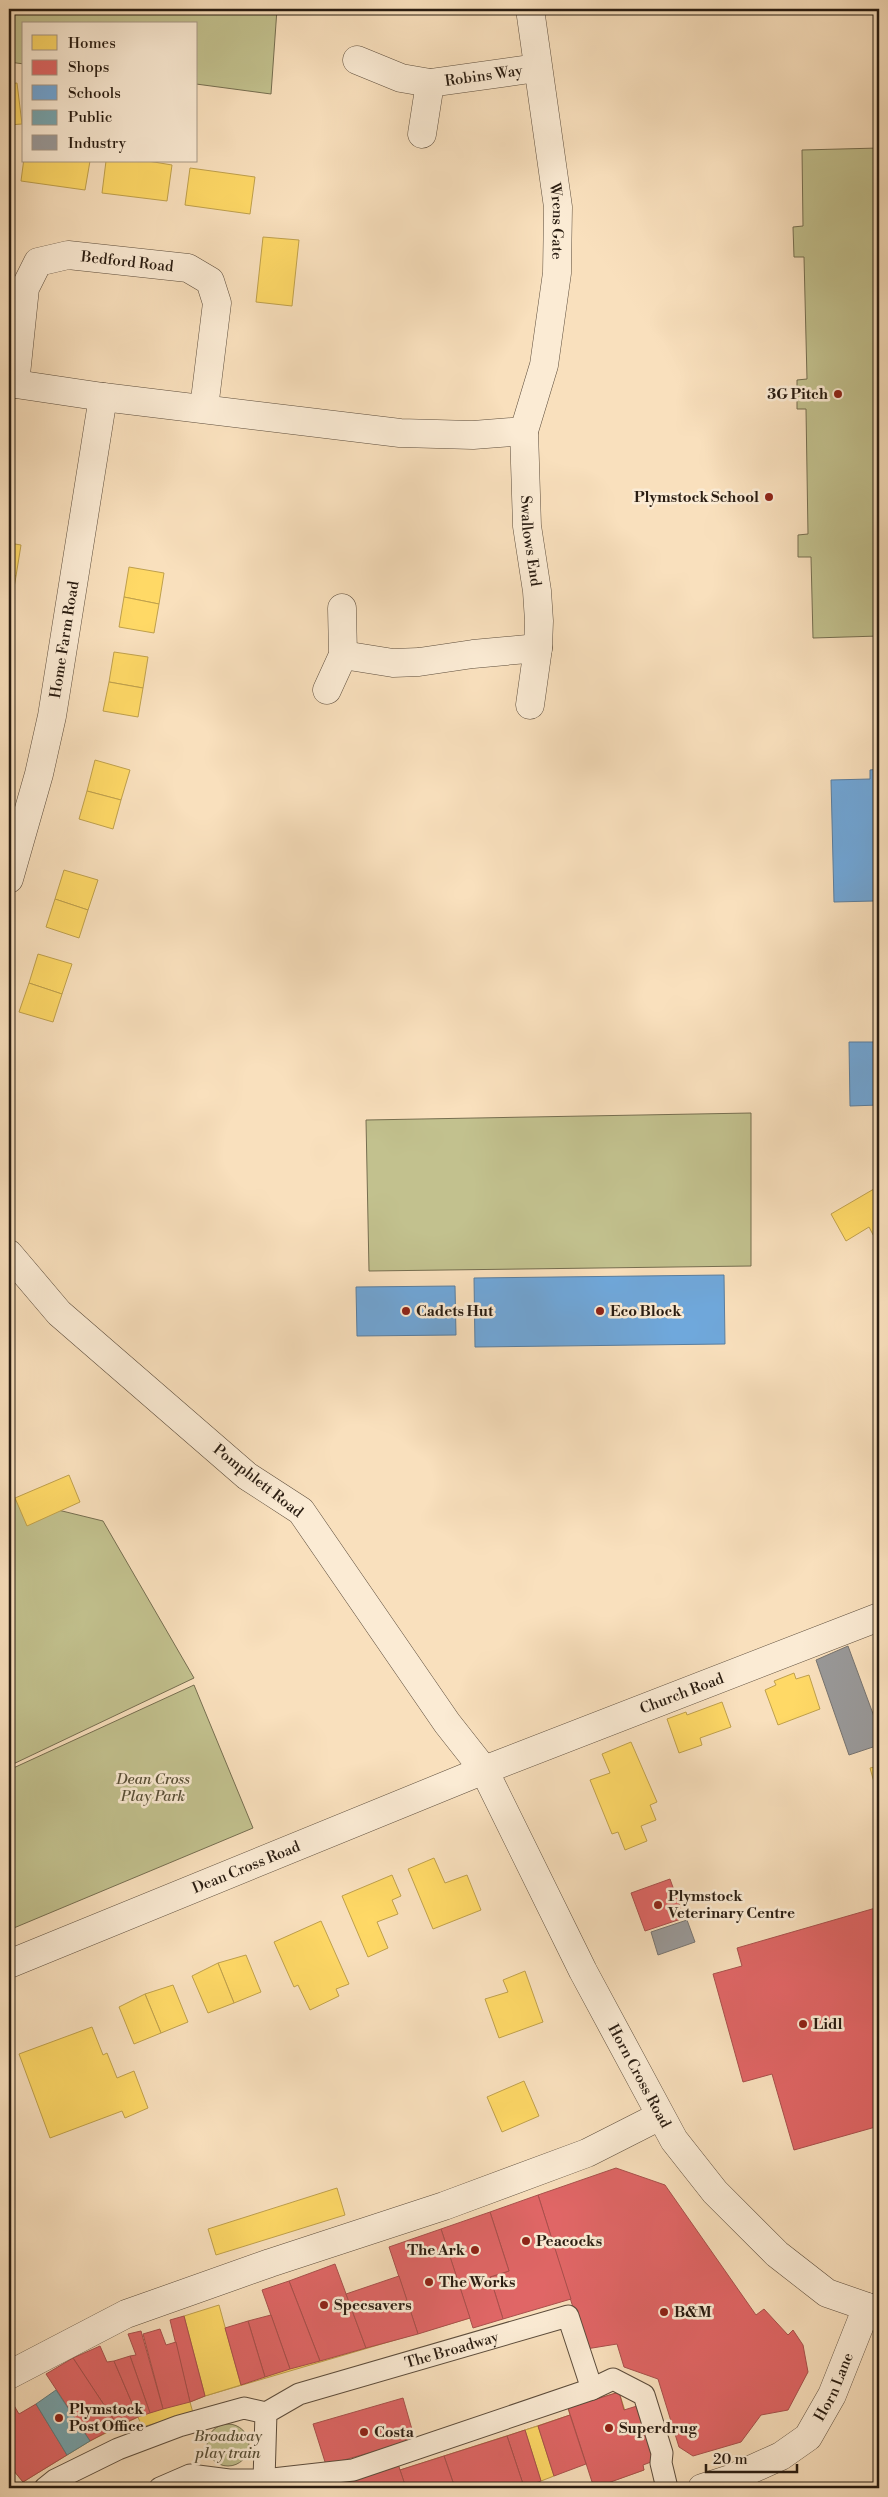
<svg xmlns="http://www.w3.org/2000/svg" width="888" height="2497" viewBox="0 0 888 2497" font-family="'Libre Bodoni',serif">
	<rect width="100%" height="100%" fill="#f9e0bd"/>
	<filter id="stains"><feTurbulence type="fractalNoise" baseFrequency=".004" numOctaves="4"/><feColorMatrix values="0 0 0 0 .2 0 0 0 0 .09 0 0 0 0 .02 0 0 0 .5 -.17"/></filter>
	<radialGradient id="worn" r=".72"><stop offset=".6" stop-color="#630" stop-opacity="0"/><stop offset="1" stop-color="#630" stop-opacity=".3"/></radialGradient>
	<!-- green -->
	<g fill="#c2c18e" stroke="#766e50">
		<polygon points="9,9 277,9 271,94 196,84 196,24 24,24 24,64 9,62"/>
		<polygon points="879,148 879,636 813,638 811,557 798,557 798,535 808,534 806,409 797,409 797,380 807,379 804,257 794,257 793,227 803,226 802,150"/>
		<polygon points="751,1113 751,1266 369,1271 366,1120"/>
		<polygon points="9,1498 103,1521 194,1678 9,1766"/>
		<polygon points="194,1685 253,1828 9,1930 9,1770"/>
		<circle cx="228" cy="2445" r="21"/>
	</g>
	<!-- homes -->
	<g fill="#ffd966" stroke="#bfa04c">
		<polygon points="17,83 22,124 9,125 9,84"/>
		<polygon points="24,158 24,161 90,161 85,190 21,181"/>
		<polygon points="106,161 148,161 172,165 167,201 102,193"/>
		<polygon points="190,168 255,177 250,214 185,205"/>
		<polygon points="263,237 299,240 292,306 256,302"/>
		<polygon points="9,543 21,545 16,576 9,575"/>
		<polygon points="129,567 164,573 159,604 124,597"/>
		<polygon points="9,575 16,576 11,606 9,605"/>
		<polygon points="124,597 159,604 154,633 119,627"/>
		<polygon points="114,652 148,657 143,688 109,682"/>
		<polygon points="109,682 143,688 138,717 103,711"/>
		<polygon points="95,760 130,770 121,800 87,791"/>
		<polygon points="87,791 121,800 113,829 79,819"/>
		<polygon points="64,870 98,880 88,910 55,899"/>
		<polygon points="55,899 88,910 79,938 46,927"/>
		<polygon points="38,954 72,964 62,994 29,983"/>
		<polygon points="29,983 62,994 53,1022 19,1012"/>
		<polygon points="879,1186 879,1246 869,1227 846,1241 831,1214"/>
		<polygon points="69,1475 80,1502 27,1526 15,1498"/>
		<polygon points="794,1673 796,1679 809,1675 820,1709 778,1725 765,1690 776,1685 774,1681"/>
		<polygon points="722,1702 731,1727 700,1738 702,1745 679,1753 667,1719 686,1712 687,1715"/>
		<polygon points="631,1742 657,1802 650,1805 656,1820 641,1826 647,1841 625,1850 618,1832 612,1834 590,1780 610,1773 602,1754"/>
		<polygon points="879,1766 879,1800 870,1768"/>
		<polygon points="434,1858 445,1883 467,1875 481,1910 433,1929 408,1869"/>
		<polygon points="392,1875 401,1896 392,1900 398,1914 377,1922 388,1948 368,1957 342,1896"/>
		<polygon points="321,1921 349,1984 336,1989 339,1996 310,2010 298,1985 294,1987 274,1942"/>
		<polygon points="246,1955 261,1992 234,2003 218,1963"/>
		<polygon points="218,1963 234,2003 208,2013 192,1976"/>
		<polygon points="525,1971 543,2022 499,2038 485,1999 508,1992 503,1980"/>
		<polygon points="173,1985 188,2022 161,2033 145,1994"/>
		<polygon points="145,1994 161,2033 134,2044 119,2007"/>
		<polygon points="92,2027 103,2055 107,2053 117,2078 134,2071 148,2108 125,2118 122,2111 50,2138 19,2054"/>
		<polygon points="524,2081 539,2116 502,2132 487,2097"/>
		<polygon points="337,2188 345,2215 216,2255 208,2229"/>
		<polygon points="460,2287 470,2318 205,2396 190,2402 193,2413 142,2427 138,2417 90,2441 23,2482 9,2465 9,2452 27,2438 98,2396 124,2384 129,2395 184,2378 181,2365"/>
		<polygon points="219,2305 241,2385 205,2396 184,2316"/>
		<polygon points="619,2392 644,2470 618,2479 604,2433 579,2441 582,2452 472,2488 328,2488 326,2484 397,2461 400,2470 525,2430 570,2415 568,2408"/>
		<polygon points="538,2426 554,2476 541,2481 525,2430"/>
	</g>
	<!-- shops -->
	<g fill="#e06666" stroke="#a9504c">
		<polygon points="670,1879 684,1918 645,1931 631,1893"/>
		<polygon points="879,1907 879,2126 794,2150 772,2074 743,2082 713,1974 742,1966 737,1948"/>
		<polygon points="616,2168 665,2185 756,2315 764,2309 788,2335 793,2330 803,2345 808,2372 788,2410 761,2415 741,2442 693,2456 679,2447 658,2379 624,2367 617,2344 586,2349 538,2195"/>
		<polygon points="538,2195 571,2299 503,2319 490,2277 509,2271 490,2212"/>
		<polygon points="490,2212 509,2271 490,2277 503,2319 473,2328 441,2229"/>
		<polygon points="441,2229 470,2318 418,2334 389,2247"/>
		<polygon points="335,2264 366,2348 320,2361 289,2281"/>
		<polygon points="399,2276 418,2334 366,2348 346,2294"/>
		<polygon points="289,2281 320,2361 290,2369 262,2290"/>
		<polygon points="271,2315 290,2369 265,2377 248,2321"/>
		<polygon points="184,2316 205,2396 190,2402 170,2320"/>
		<polygon points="248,2321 265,2377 241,2385 225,2328"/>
		<polygon points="160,2329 166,2345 176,2342 190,2402 163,2409 143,2334"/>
		<polygon points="141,2331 163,2409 150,2413 130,2356 136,2355 128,2334"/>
		<polygon points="100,2346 107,2362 114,2361 138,2417 118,2426 73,2358"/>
		<polygon points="130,2356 150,2413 138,2417 114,2361"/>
		<polygon points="73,2358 118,2426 90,2441 46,2374"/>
		<polygon points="619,2392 624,2410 637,2406 652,2454 651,2462 643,2465 644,2470 594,2488 568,2408"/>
		<polygon points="9,2397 19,2414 36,2404 67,2455 23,2482 9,2465"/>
		<polygon points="403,2398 415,2440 326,2465 313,2424"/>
		<polygon points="570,2415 586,2464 554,2476 538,2426"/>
		<polygon points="525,2430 541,2481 524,2487 507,2436"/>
		<polygon points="507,2436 524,2487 455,2488 444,2456"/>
		<polygon points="444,2456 455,2488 406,2488 400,2470"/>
		<polygon points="397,2461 406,2488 328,2488 326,2484"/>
	</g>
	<!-- schools -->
	<g fill="#6fa8dc" stroke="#5a7e9f">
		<polygon points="879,769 879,915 874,915 874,901 834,902 831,780 870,779 870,770"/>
		<polygon points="875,969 879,969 879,1031 876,1031"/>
		<polygon points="849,1042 879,1042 879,1105 850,1106"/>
		<polygon points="724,1275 725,1344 475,1347 474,1278"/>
		<polygon points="455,1286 456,1335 357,1336 356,1287"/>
	</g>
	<!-- public -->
	<polygon fill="#76a5af" stroke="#5f7c80" points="56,2390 90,2441 67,2455 36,2404"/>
	<!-- industry -->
	<g fill="#999" stroke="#777470">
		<polygon points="848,1646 879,1730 879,1745 849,1755 816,1660"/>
		<polygon points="687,1920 695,1942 658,1955 651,1932"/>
	</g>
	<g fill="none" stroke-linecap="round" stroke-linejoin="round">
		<defs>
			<g id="pedestrian">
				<polyline points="264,2480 353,2470 592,2389"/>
				<polyline points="45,2488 55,2480 118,2449 179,2426 244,2408 266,2413"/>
				<path id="s1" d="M160,2488L190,2475L229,2480H264L266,2413L299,2394L568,2316L592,2389L613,2379L644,2395L662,2453L661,2463L667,2488"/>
			</g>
			<g id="minor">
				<path id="s2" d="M530,9L558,207L557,273L544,365L524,431L527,526L537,591L539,621L538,648L530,705"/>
				<path id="s3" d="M357,60L401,78L430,83L537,68"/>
				<polyline points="422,134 430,83"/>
				<polyline points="9,383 103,397 400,433 473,435 524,431"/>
				<path id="s4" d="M15,384L25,288L38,262L68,255L188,268L210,281L217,303L204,408"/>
				<polyline points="343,655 393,663 419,662 473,654 538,648"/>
				<polyline points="327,690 343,655 342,608"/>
				<path id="s5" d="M9,879L39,774L52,716L103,397"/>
				<path id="s6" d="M484,1770L879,1617"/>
				<polyline points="9,2375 126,2314 270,2263 444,2206 587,2153 660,2116"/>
				<path id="s7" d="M702,2488L730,2479L781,2456L808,2437L832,2395L867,2307"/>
			</g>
			<g id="tertiary">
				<path id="s8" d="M9,1254L59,1313L247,1476L301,1511L447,1723L484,1770L583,1971L674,2140L715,2192L777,2254L827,2293L879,2311"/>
				<path id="s9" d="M9,1964L484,1770"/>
			</g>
		</defs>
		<!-- pedestrian casing -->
		<use href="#pedestrian" stroke="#5d4d3c" stroke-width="23"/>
		<!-- minor casing -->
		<use href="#minor" stroke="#5d4d3c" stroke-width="29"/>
		<!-- tertiary casing -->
		<use href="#tertiary" stroke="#5d4d3c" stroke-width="29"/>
		<!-- pedestrian -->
		<use href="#pedestrian" stroke="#fbebd4" stroke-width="21"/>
		<!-- minor -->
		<use href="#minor" stroke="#fbebd4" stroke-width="28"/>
		<!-- tertiary -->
		<use href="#tertiary" stroke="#fbebd4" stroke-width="28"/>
	</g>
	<!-- markers -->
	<g fill="#8f2418" stroke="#fbebd4" stroke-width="2">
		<circle cx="838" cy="394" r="5"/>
		<circle cx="769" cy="497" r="5"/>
		<circle cx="406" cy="1311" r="5"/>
		<circle cx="600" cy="1311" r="5"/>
		<circle cx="658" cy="1905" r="5"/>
		<circle cx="803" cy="2024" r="5"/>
		<circle cx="526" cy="2241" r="5"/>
		<circle cx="475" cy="2250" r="5"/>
		<circle cx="429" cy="2282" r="5"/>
		<circle cx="324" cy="2305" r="5"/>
		<circle cx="664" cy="2312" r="5"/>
		<circle cx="59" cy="2418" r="5"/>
		<circle cx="609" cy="2428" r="5"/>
		<circle cx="364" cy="2432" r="5"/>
	</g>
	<g text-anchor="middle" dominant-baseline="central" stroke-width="5" stroke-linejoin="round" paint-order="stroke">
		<!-- street labels -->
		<g font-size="15" fill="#291c11" stroke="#fbebd4">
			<text stroke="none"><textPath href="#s3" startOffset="131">Robins Way</textPath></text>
			<text stroke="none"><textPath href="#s2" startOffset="214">Wrens Gate</textPath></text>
			<text stroke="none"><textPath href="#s4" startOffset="216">Bedford Road</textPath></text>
			<text stroke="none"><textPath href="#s2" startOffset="538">Swallows End</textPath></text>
			<text stroke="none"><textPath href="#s5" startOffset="246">Home Farm Road</textPath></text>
			<text transform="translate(258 1481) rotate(38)">Pomphlett Road</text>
			<text stroke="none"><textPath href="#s6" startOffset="212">Church Road</textPath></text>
			<text stroke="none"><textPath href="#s9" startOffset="256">Dean Cross Road</textPath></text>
			<text stroke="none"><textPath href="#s8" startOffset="1051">Horn Cross Road</textPath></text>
			<text stroke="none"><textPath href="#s1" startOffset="371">The Broadway</textPath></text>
			<text stroke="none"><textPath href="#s7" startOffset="175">Horn Lane</textPath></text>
		</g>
		<!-- poi labels -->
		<g font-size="15" font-weight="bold" fill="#291c11" stroke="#fbebd4" text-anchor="start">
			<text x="828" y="394" text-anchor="end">3G Pitch</text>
			<text x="759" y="497" text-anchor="end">Plymstock School</text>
			<text x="416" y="1311">Cadets Hut</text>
			<text x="610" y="1311">Eco Block</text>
			<text x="668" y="1896">Plymstock<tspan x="668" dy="17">Veterinary Centre</tspan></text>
			<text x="813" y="2024">Lidl</text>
			<text x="536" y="2241">Peacocks</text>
			<text x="465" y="2250" text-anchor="end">The Ark</text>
			<text x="439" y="2282">The Works</text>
			<text x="334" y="2305">Specsavers</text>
			<text x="674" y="2312">B&amp;M</text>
			<text x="69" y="2409">Plymstock<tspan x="69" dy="17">Post Office</tspan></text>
			<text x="619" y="2428">Superdrug</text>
			<text x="374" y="2432">Costa</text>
		</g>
		<!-- park labels -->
		<g font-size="15" font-style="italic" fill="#574e36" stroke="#fbebd4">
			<text x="153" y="1779">Dean Cross<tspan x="153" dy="17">Play Park</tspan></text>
			<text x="228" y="2436">Broadway<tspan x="228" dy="17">play train</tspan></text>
		</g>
	</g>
	<!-- margin -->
	<rect width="888" height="2497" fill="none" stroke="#f9e0bd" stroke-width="30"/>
	<rect x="10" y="10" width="868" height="2477" fill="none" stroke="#291c11" stroke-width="2.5"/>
	<rect x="15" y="15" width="858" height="2467" fill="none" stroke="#291c11"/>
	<!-- legend -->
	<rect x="22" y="22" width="175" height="140" fill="#fbebd4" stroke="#a79886"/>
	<rect x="32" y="35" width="25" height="15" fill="#ffd966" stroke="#a79886"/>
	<text x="68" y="48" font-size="15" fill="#291c11">Homes</text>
	<rect x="32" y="60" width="25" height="15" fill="#e06666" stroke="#a79886"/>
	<text x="68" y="72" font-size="15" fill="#291c11">Shops</text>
	<rect x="32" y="85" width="25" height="15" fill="#6fa8dc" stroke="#a79886"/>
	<text x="68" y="98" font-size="15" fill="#291c11">Schools</text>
	<rect x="32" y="110" width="25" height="15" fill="#76a5af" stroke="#a79886"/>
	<text x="68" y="122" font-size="15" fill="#291c11">Public</text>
	<rect x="32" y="135" width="25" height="15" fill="#999999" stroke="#a79886"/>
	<text x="68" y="148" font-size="15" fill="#291c11">Industry</text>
	<!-- scale -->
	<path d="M706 2464v8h91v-8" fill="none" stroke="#291c11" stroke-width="2.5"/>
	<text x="713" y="2464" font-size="15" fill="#291c11" stroke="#fbebd4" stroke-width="4" paint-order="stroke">20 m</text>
	<rect width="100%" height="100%" filter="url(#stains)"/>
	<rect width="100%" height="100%" fill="url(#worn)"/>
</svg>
